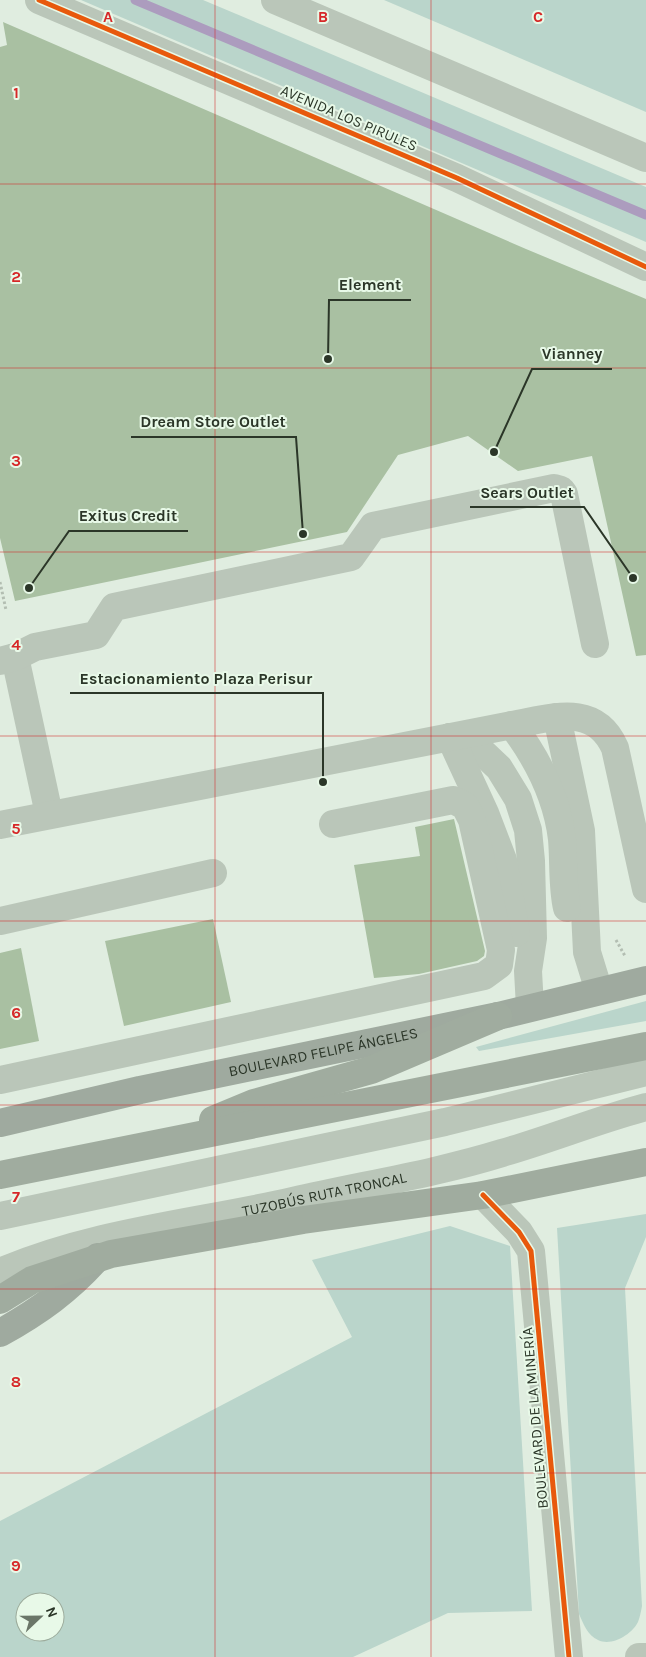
<svg xmlns="http://www.w3.org/2000/svg" width="646" height="1657" viewBox="0 0 646 1657" font-family="Karla,sans-serif">
	<rect width="100%" height="100%" fill="#e0ede0"/>
	<!-- green -->
	<g fill="#bad5cb" fill-rule="evenodd">
		<polygon points="81,0 203,0 646,187 646,242"/>
		<polygon points="384,0 646,0 646,112"/>
		<polygon points="646,1001 646,1021 479,1051 476,1047"/>
		<path d="M646,1214V1237L625,1288L642,1606C641,1611 640,1617 638,1622C632,1634 612,1647 598,1640C588,1636 583,1623 579,1614L557,1228Z"/>
		<path d="M450,1226L510,1246L532,1611L448,1613L353,1657H0V1521L352,1337L312,1260ZM25,1602H55V1632H25Z"/>
	</g>
	<g fill="none" stroke-linecap="round" stroke-linejoin="round">
		<!-- stream -->
		<polyline stroke="#ac9cbe" stroke-width="9" points="135,0 646,215"/>
	</g>
	<!-- building -->
	<g fill="#a9c0a2">
		<polygon points="3,22 526,249 646,299 646,655 636,656 592,456 518,471 468,436 398,455 347,532 15,601 0,538 0,47 7,45"/>
		<polygon points="454,819 485,951 484,956 477,961 419,974 374,978 354,865 420,856 415,827"/>
		<polygon points="213,919 231,1002 124,1026 105,941"/>
		<polygon points="21,948 39,1041 0,1049 0,953"/>
	</g>
	<g fill="none" stroke-linecap="round" stroke-linejoin="round">
		<!-- path -->
		<g stroke="#b3beb2" stroke-width="3" stroke-dasharray="2.5 2.5" stroke-linecap="butt">
			<polyline points="0,582 6,610"/>
			<polyline points="616,940 625,956"/>
		</g>
		<!-- minor -->
		<g stroke="#bac6b9" stroke-width="28">
			<polyline points="39,0 457,178 646,267"/>
			<polyline points="275,0 646,158"/>
			<polyline points="15,657 49,814"/>
			<polyline points="0,661 15,657 35,647 96,635 114,607 351,557 373,526 554,488 561,490 564,494 595,644"/>
			<polyline points="557,717 581,831 587,952 599,991"/>
			<path d="M512,725C537,758 557,797 562,839C564,862 562,886 567,908"/>
			<polyline points="450,737 480,750 499,768 518,799 528,830 531,861 533,938 528,971 530,1007"/>
			<polyline points="450,737 485,813 503,860 516,933"/>
			<path d="M0,825L512,725C552,718 595,702 615,748L646,889"/>
			<polyline points="0,921 213,873"/>
			<polyline points="0,1080 484,976 499,965 501,950 472,820 465,806 453,800 333,824"/>
			<polyline points="483,1195 519,1232 531,1251 569,1657"/>
			<polyline points="0,1216 445,1122 646,1072"/>
			<path id="s1" d="M0,1272C93,1232 195,1223 293,1201C362,1185 434,1174 502,1153C551,1139 597,1120 646,1107"/>
			<polyline points="639,1657 646,1657"/>
		</g>
		<!-- major -->
		<g stroke="#9faa9f" stroke-width="28">
			<path id="s2" d="M0,1123L140,1090L498,1016L646,980"/>
			<path d="M0,1333C38,1312 69,1290 98,1257"/>
		</g>
		<!-- highway -->
		<g stroke="#a0ac9f" stroke-width="28">
			<polyline points="213,1120 254,1103 371,1070 498,1016"/>
			<polyline points="0,1175 646,1046"/>
			<polyline points="0,1300 32,1280 111,1254 303,1220 483,1195 646,1162"/>
		</g>
		<defs>
			<g id="cycleway">
				<polyline points="39,0 457,178 646,267"/>
				<polyline points="483,1195 519,1232 531,1251 569,1657"/>
			</g>
		</defs>
		<!-- cycleway casing -->
		<use href="#cycleway" stroke="#e8f9e8" stroke-width="8"/>
		<!-- cycleway -->
		<use href="#cycleway" stroke="#e8590c" stroke-width="5"/>
	</g>
	<!-- grid -->
	<path fill="none" stroke="#d62828" stroke-width="1" stroke-opacity="0.55" d="M215,0V1657M431,0V1657M0,184H646M0,368H646M0,552H646M0,736H646M0,921H646M0,1105H646M0,1289H646M0,1473H646"/>
	<g text-anchor="middle" dominant-baseline="central" stroke-width="4" stroke-linejoin="round" paint-order="stroke">
		<!-- street labels -->
		<g font-size="15" fill="#2b3628" stroke="#e8f9e8">
			<text transform="translate(349 118) rotate(23)">AVENIDA LOS PIRULES</text>
			<text stroke="none"><textPath href="#s2" startOffset="331">BOULEVARD FELIPE ÁNGELES</textPath></text>
			<text stroke="none"><textPath href="#s1" startOffset="334">TUZOBÚS RUTA TRONCAL</textPath></text>
			<text transform="translate(535 1418) rotate(-95)">BOULEVARD DE LA MINERÍA</text>
		</g>
	</g>
	<g font-size="16" text-anchor="middle" font-weight="bold" fill="#d62828" stroke="#e8f9e8" stroke-width="4" stroke-linejoin="round" paint-order="stroke">
		<text x="108" y="22">A</text>
		<text x="323" y="22">B</text>
		<text x="538" y="22">C</text>
		<text x="16" y="98">1</text>
		<text x="16" y="282">2</text>
		<text x="16" y="466">3</text>
		<text x="16" y="650">4</text>
		<text x="16" y="834">5</text>
		<text x="16" y="1018">6</text>
		<text x="16" y="1202">7</text>
		<text x="16" y="1387">8</text>
		<text x="16" y="1571">9</text>
	</g>
	<!-- callouts -->
	<path fill="none" stroke="#2b3628" stroke-width="2" d="M328 359L329 300H411M494 452L532 369H612M303 534L296 437H131M633 578L584 507H470M29 588L69 531H188M323 782L323 693H70"/>
	<g fill="#2b3628" stroke="#e8f9e8" stroke-width="2">
		<circle cx="328" cy="359" r="5"/>
		<circle cx="494" cy="452" r="5"/>
		<circle cx="303" cy="534" r="5"/>
		<circle cx="633" cy="578" r="5"/>
		<circle cx="29" cy="588" r="5"/>
		<circle cx="323" cy="782" r="5"/>
	</g>
	<g font-size="16" text-anchor="middle" font-weight="bold" fill="#2b3628" stroke="#e8f9e8" stroke-width="4" stroke-linejoin="round" paint-order="stroke">
		<text x="370" y="290">Element</text>
		<text x="572" y="359">Vianney</text>
		<text x="213" y="427">Dream Store Outlet</text>
		<text x="527" y="498">Sears Outlet</text>
		<text x="128" y="521">Exitus Credit</text>
		<text x="196" y="684">Estacionamiento Plaza Perisur</text>
	</g>
	<!-- north arrow -->
	<g transform="translate(40 1617) rotate(68)"><circle r="24" fill="#e8f9e8" stroke="#9cab9b"/>
	<path d="M0-4L9 19L0 12L-9 19Z" fill="#6a7668"/>
	<text y="-8" font-size="14" font-weight="bold" text-anchor="middle" fill="#2b3628">N</text>
	</g>
</svg>
